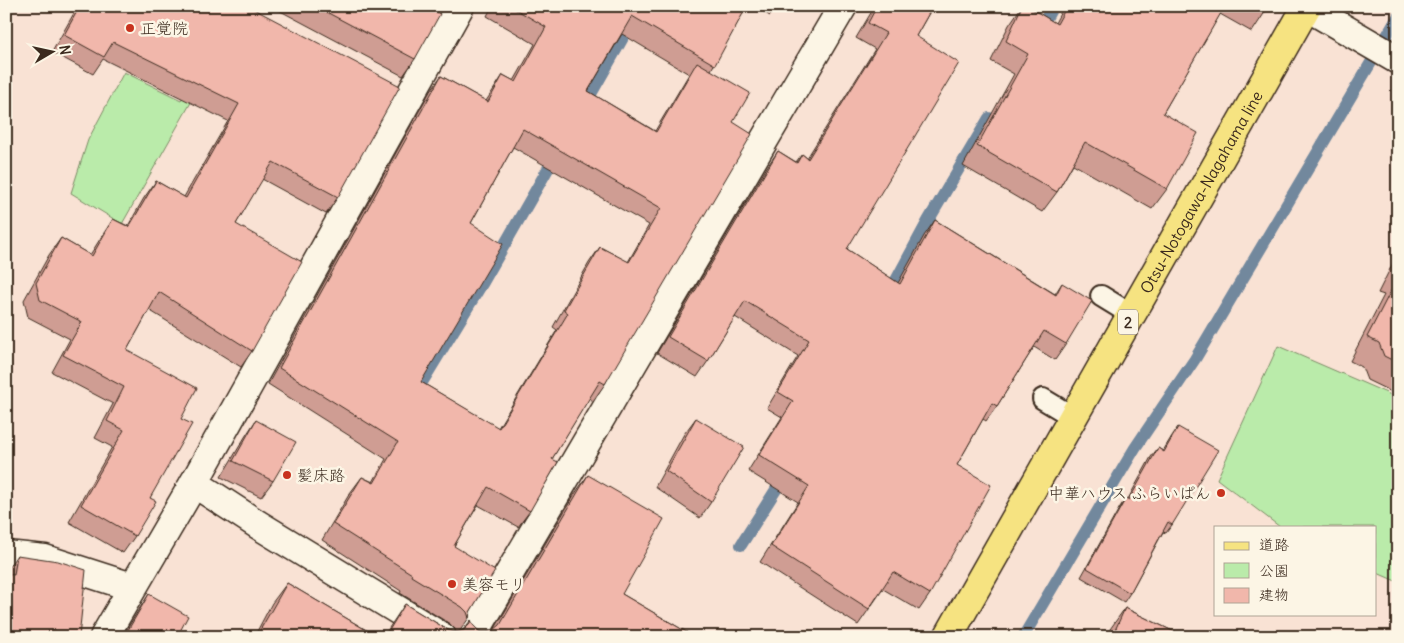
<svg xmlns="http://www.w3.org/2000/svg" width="1404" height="643" viewBox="0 0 1404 643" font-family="Delius,'Klee One',sans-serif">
	<rect width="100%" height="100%" fill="#f9e2d4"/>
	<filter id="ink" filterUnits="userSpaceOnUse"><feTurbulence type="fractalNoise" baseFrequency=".02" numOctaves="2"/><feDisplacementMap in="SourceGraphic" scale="10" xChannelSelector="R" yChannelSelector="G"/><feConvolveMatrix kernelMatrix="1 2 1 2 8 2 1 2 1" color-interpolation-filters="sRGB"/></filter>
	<g filter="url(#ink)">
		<!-- green -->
		<g fill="#baebaa" stroke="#7a8a64">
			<polygon points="197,71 206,76 122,224 71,193 88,140 124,72 181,100"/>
			<polygon points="1278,346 1398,398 1398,582 1375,572 1375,527 1280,527 1217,479"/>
		</g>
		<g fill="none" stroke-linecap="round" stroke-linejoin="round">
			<!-- stream -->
			<g stroke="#72889d" stroke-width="12">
				<polyline points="1039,31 1053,6"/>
				<polyline points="583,108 641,6"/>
				<polyline points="888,295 928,221 989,118"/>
				<polyline points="415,394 482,284 557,153"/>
				<polyline points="741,545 777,488"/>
				<polyline points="1023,637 1135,448 1195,359 1398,17"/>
			</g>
			<defs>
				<g id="lane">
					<polyline points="1101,296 1132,315"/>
					<polyline points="1043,399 1073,417"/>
				</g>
				<g id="street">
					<polyline points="1307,7 1398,60"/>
					<polyline points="194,483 257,524 442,637"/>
					<polyline points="6,555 45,559 132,587"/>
					<polyline points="104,637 194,483 460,6"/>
					<polyline points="472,637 843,6"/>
				</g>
				<g id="primary">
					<path id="s1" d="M948,637L1307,6"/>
				</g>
			</defs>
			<!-- lane casing -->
			<use href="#lane" stroke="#3b2a1e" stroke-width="24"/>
			<!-- street casing -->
			<use href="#street" stroke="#3b2a1e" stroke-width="31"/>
			<!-- primary casing -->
			<use href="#primary" stroke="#3b2a1e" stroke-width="31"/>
			<!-- lane -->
			<use href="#lane" stroke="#fcf5e5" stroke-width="20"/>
			<!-- street -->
			<use href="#street" stroke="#fcf5e5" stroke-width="28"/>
			<!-- primary -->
			<use href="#primary" stroke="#f6e381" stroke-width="28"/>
		</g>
		<!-- wall -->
		<g fill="#cf9d93" stroke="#3b2a1e" fill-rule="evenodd">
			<polygon points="78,6 248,6 338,197 326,214 262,179 236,224 252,351 241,367 149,310 127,350 181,419 135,536 123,553 69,522 112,447 95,438 113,404 52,372 70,339 28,317 24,300 49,255 61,238 90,255 102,236 113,219 128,226 144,198 156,181 184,197 228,121 103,59 93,74 52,52"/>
			<polygon points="271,6 426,6 415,59 403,76"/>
			<path d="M492,6H747L711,70L733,122L605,384L593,401L589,398L552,459L530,511L518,527L478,505L454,546L470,612L469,618L459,632L463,630L471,620L473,625L479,631L486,632L494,630L574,495L588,475L622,594L695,637H383L405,604L448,630L456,632L455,629L450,624L400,593L401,591L322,540L350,493L362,477L373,482L386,459L268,384L429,93L441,76L486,101L492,92L503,75L514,81L535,44L487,16ZM622,34L689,74L655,131L588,91ZM513,147L649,225L628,262L600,247L589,263L553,327L557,330L498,428L421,382L471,223Z"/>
			<polygon points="754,6 777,6 770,16"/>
			<polygon points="875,6 933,6 916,36 847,249 898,283 924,236 935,220 1055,294 1062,283 1066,344 1055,360 1034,347 997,406 986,421 983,419 957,465 930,594 919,610 883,589 858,625 760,562 798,502 748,471 782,417 767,408 798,356 735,317 708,361 697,377 657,353 767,167 778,151 796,162 802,154 807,158 875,49 856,38"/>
			<polygon points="1022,6 1027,6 1055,23 1064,6 1269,6 1252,32 1220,14 1163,113 1167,189 1152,209 1073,164 1057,192 1042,212 963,166 1014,74 991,61 1009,25"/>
			<polygon points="1398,253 1398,395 1367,380 1362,367 1350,361 1384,295 1378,293"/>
			<polygon points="696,418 711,502 700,518 655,487 684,434"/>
			<polygon points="256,420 273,481 261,497 221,477 245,437"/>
			<polygon points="1178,427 1172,525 1166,533 1163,532 1130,593 1124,602 1081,577 1120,507 1126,498 1128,499 1151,457 1158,448 1163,451 1172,436"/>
			<polygon points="17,555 6,637 6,571"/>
			<polygon points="287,583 378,637 254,637 272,603"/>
			<polygon points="149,594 177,637 122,637 138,611"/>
			<polygon points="1125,608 1185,637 1106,637 1108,632"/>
		</g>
		<!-- shaded-wall -->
		<polygon fill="#a98078" stroke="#3b2a1e" points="6,631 47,637 6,637"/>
		<!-- building -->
		<g fill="#f1b7ab" stroke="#3b2a1e" fill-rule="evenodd">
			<polygon points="80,6 248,6 400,86 338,197 273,162 236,224 302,262 252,351 159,292 127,350 197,388 181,419 192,424 150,498 156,501 135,536 81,505 124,430 107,421 124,387 63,355 82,322 40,300 36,283 61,238 92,256 113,219 129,227 156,181 186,198 239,104 113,42 104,57 64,35"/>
			<polygon points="315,6 426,6 440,14 415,59"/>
			<path d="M510,6H747L715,65L632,16L588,91L656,132L697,62L750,93L733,122L752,134L605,384L600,381L552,459L558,462L530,511L488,487L454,546L495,571L470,612L469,618L467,612L462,607L411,576L412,574L333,524L362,477L374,483L398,442L279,368L441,76L488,102L503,75L516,82L546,27ZM523,129L661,208L629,262L600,247L564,310L568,313L499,428L421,382L503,244L471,223Z"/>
			<polygon points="877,6 933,6 916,36 959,63 847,249 900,284 935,220 1056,295 1062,283 1092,301 1066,344 1044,331 997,406 992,403 957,465 991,485 930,594 893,572 869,609 771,546 809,486 759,455 793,401 778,392 809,340 745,301 708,361 668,337 778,151 797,163 802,154 808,159 886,33 868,23"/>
			<polygon points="1022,6 1027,6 1057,24 1067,6 1225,6 1163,113 1198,133 1167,189 1085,142 1057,192 977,146 1028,54 1006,41"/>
			<polygon points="1257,6 1269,6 1266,11"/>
			<polygon points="1398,277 1398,363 1384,356 1379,343 1367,337"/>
			<polygon points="696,418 744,447 711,502 666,471"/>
			<polygon points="256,420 296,442 273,481 233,461"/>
			<polygon points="1178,427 1218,450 1172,525 1168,522 1130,593 1087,568 1126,498 1129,500 1158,448 1164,452"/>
			<polygon points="588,475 664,519 622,594 695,637 385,637 405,604 448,630 455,632 464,630 469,625 471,620 473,625 479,631 486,632 494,630 500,625"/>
			<polygon points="17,555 58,561 86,570 79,637 47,637 6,631 6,574 14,575"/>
			<polygon points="287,583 378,637 268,637 259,632"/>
			<polygon points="149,594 188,616 177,637 124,637"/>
			<polygon points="1125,608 1185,637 1112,637"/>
			<polygon points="1398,628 1398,637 1394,637"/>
			<polygon points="1305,634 1312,637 1304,637"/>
		</g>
	</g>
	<!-- markers -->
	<g fill="#c8321e" stroke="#fcf5e5" stroke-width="2">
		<circle cx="130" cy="28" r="5"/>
		<circle cx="287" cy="475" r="5"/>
		<circle cx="1221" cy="493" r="5"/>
		<circle cx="452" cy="584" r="5"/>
	</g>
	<g text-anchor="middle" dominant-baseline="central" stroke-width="5" stroke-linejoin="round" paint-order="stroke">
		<!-- shield labels -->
		<rect fill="#fcf5e5" stroke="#75675a" stroke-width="1" x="1118" y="309.5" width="20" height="25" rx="4"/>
		<g font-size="15" font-weight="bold" fill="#3b2a1e">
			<text x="1128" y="322">2</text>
		</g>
		<!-- poi labels -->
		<g font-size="16" fill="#3b2a1e" stroke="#fcf5e5" text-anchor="start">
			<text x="140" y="28">正覚院</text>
			<text x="297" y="475">髪床路</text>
			<text x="1211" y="493" text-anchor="end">中華ハウス ふらいぱん</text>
			<text x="462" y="584">美容モリ</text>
		</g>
		<!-- street labels -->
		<g font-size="16" fill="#3b2a1e" stroke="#fcf5e5">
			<text stroke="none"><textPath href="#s1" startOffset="512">Otsu-Notogawa-Nagahama line</textPath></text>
		</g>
	</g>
	<!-- margin -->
	<rect width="1404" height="643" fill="none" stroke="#fcf5e5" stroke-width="25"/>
	<rect x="12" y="12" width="1379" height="618" fill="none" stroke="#3b2a1e" stroke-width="2" filter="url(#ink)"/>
	<!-- legend -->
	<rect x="1214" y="526" width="162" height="90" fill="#fcf5e5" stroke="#afa495"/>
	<rect x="1224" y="542" width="25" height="8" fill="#f6e381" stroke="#afa495"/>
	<text x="1259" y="550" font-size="15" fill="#3b2a1e">道路</text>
	<rect x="1224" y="563" width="25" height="15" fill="#baebaa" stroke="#afa495"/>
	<text x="1259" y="576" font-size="15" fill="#3b2a1e">公園</text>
	<rect x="1224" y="588" width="25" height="15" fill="#f1b7ab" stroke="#afa495"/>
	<text x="1259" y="600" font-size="15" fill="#3b2a1e">建物</text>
	<!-- north arrow -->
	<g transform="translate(52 52) rotate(81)" stroke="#fcf5e5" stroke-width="4" paint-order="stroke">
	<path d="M0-4L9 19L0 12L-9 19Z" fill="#3b2a1e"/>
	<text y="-8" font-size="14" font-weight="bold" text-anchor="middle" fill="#3b2a1e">N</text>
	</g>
</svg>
